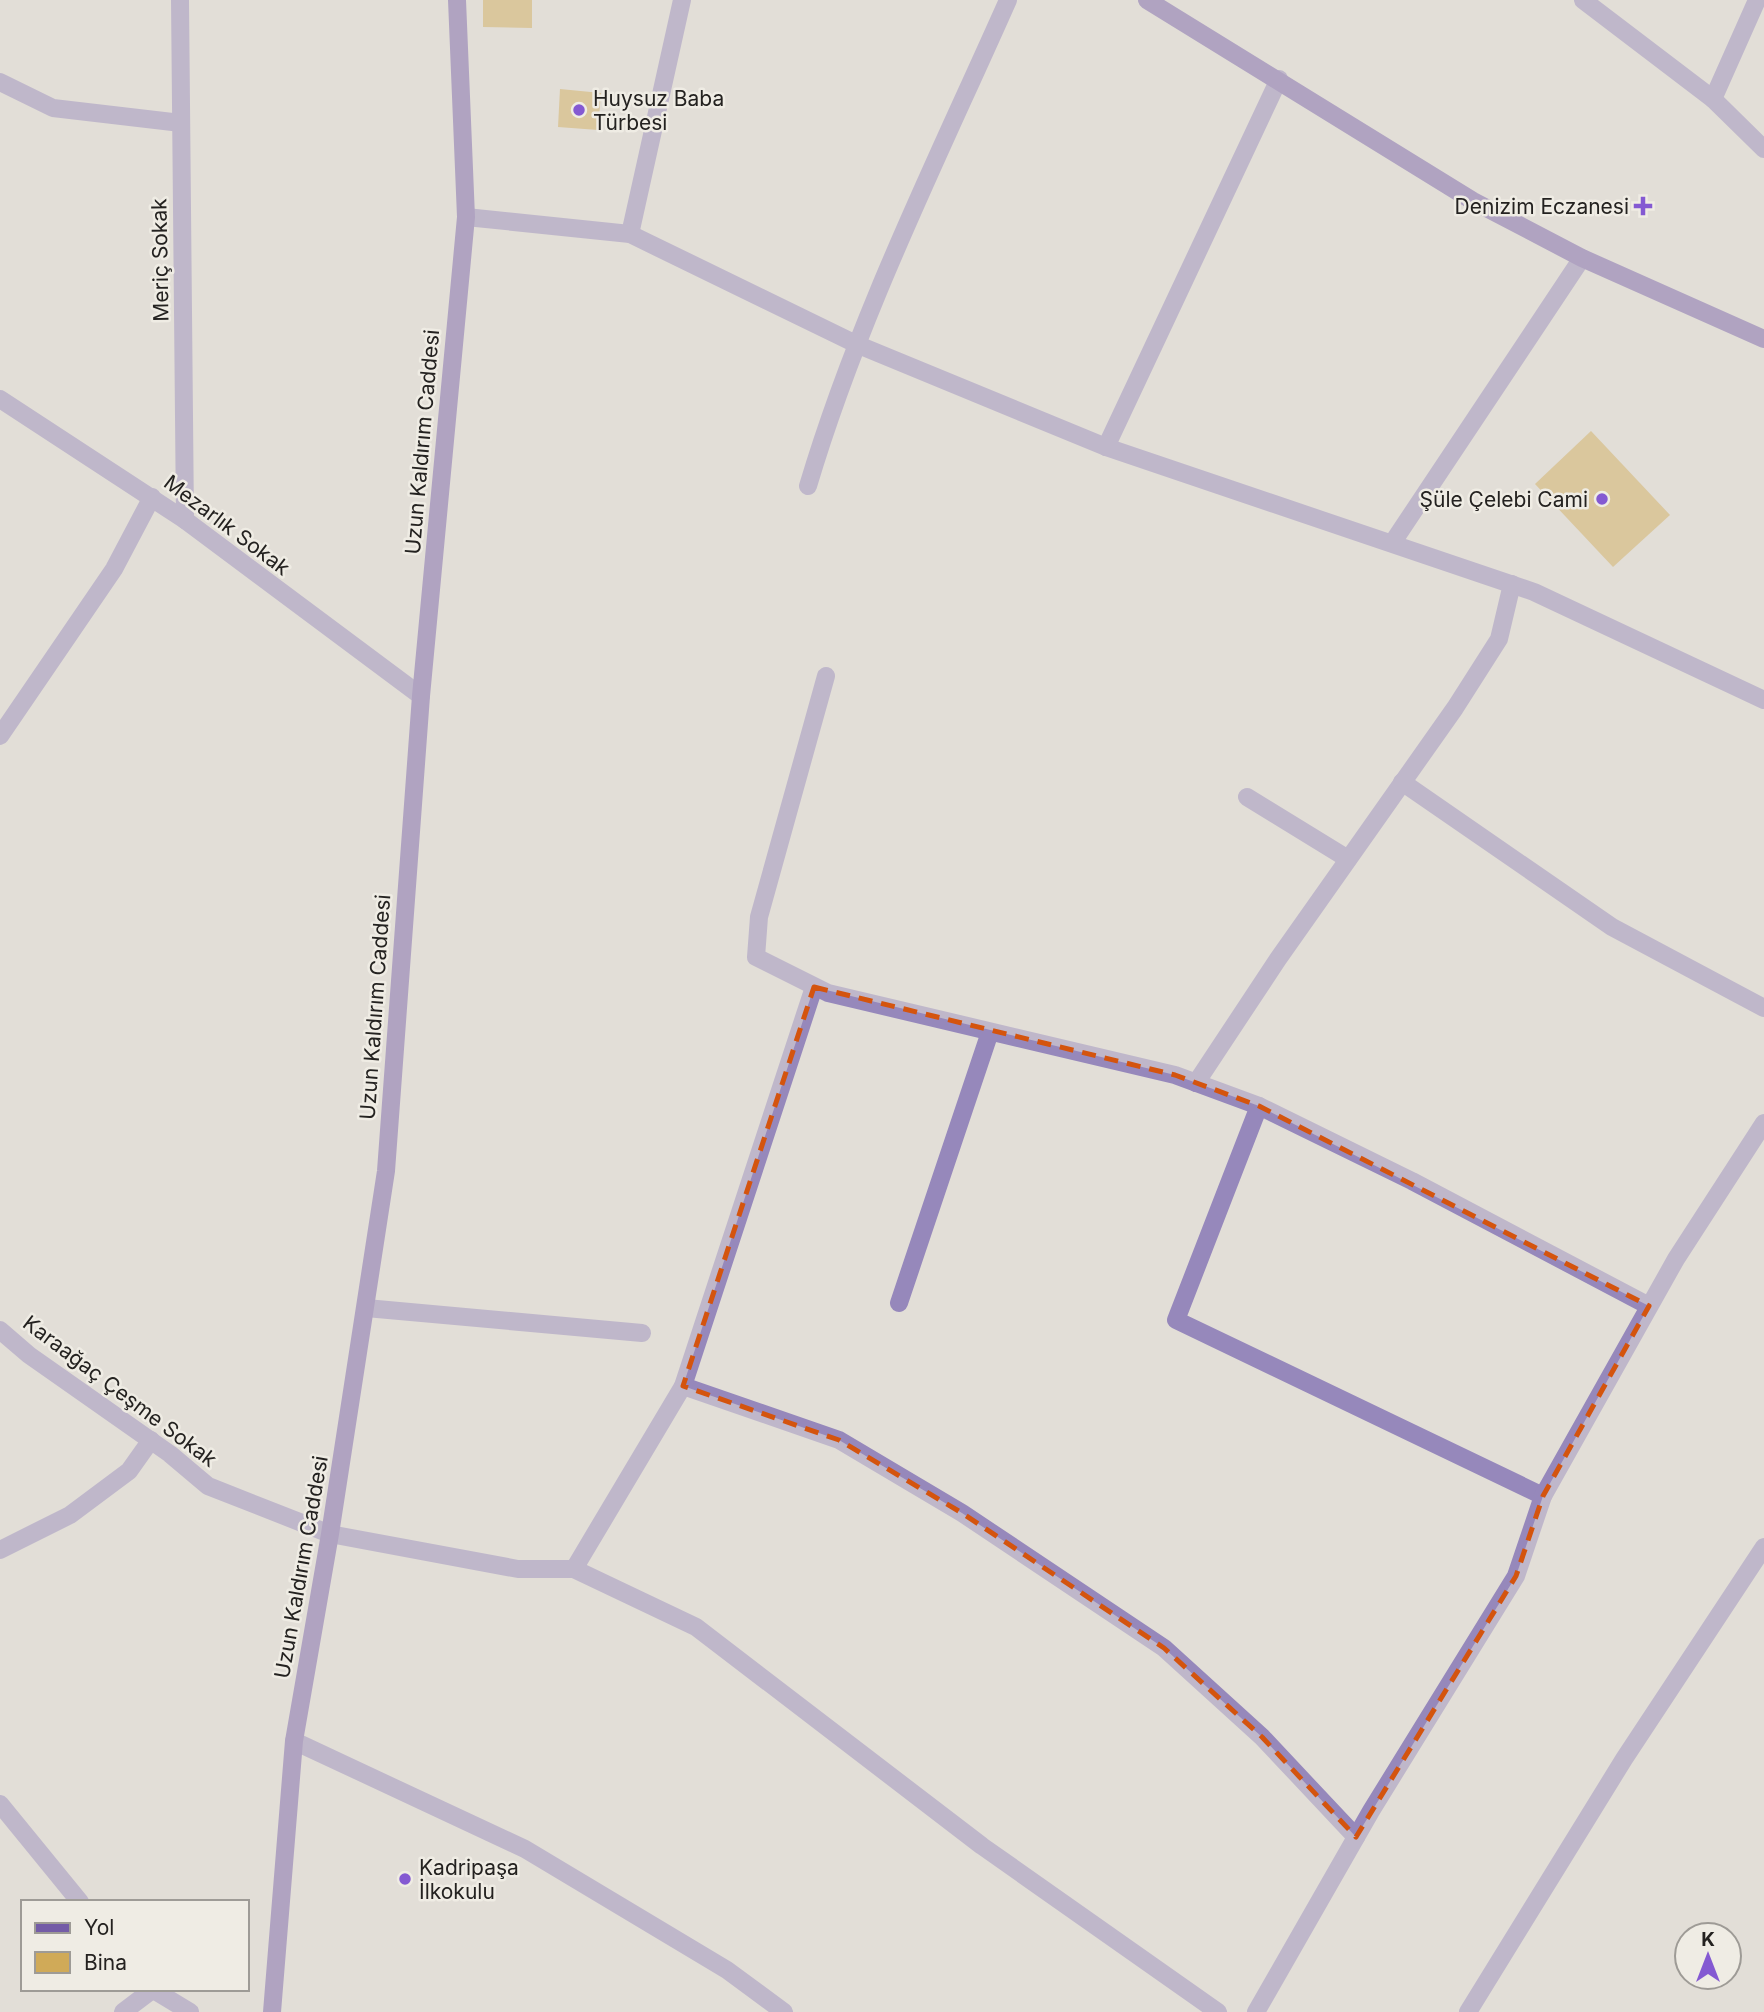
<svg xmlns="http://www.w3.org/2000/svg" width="1764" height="2012" viewBox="0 0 1764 2012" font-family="Inter,sans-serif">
	<rect width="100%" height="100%" fill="#e2ded7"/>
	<!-- building -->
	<g fill="#d0aa58">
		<polygon points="483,0 532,0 532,28 483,27"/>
		<polygon points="560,89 601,93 598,130 558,127"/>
		<polygon points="1591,431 1670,515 1613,567 1535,484"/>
	</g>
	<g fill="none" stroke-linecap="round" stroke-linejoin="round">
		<!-- street -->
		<g stroke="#9688bb" stroke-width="18">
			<polyline points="180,0 185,520"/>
			<polyline points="1583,0 1713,99"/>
			<polyline points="1757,0 1713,99 1764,149"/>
			<polyline points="0,82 53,108 181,123"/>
			<polyline points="466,217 630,234 856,344 1106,447 1534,592 1764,700"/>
			<polyline points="630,234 682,0"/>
			<polyline points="0,399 185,520 421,696"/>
			<polyline points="1106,447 1279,79"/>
			<path d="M808,486C858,318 937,160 1008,0"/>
			<polyline points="1393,542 1582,258"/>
			<polyline points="826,676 759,917 756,957 828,993 1175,1075 1259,1106 1412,1181 1649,1306"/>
			<polyline points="0,736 114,569 152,497"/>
			<polyline points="1402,782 1612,927 1764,1008"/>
			<polyline points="1247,797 1348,859"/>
			<polyline points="1196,1083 1278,959 1455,708 1499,639 1512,584"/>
			<polyline points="1259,1106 1176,1320 1543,1496"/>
			<polyline points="899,1303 990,1032"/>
			<polyline points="366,1308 642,1333"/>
			<polyline points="0,1330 29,1355 170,1454 208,1486 330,1534 518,1569 574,1569 696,1627 982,1846 1218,2012"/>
			<polyline points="683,1386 839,1440 962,1513 1164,1648 1262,1737 1356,1837"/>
			<polyline points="0,1550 70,1515 129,1471 151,1440"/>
			<polyline points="574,1569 683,1386 814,987"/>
			<polyline points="294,1741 525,1849 727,1970 784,2012"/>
			<polyline points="0,1804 80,1902"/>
			<polyline points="152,1989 190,2012"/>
			<polyline points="123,2012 152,1990"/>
			<polyline points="1256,2012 1371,1811 1516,1576 1543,1496 1676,1259 1764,1123"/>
			<polyline points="1468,2012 1624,1759 1764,1547"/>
		</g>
		<!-- secondary -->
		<g stroke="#745ca7" stroke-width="18">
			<polyline points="1147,0 1473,201 1582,258 1764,339"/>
			<polyline points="272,2012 294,1741 330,1534 386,1171 421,696 466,217 457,0"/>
		</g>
	</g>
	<!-- marked area -->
	<path d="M0 0H1764V2012H0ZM814,987L1175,1075L1259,1106L1649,1306L1543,1496L1516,1576L1356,1837L1262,1737L1164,1648L962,1513L839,1440L683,1386Z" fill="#e2ded7" fill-opacity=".55" fill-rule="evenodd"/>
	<path fill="none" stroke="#d4540e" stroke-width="5" stroke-dasharray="14 9" stroke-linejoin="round" d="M814,987L1175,1075L1259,1106L1649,1306L1543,1496L1516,1576L1356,1837L1262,1737L1164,1648L962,1513L839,1440L683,1386Z"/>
	<!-- markers -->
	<g fill="#8459d2" stroke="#efece4" stroke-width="2.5">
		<circle cx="579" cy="110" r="7"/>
		<path d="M1639.5 195.5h7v7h7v7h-7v7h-7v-7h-7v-7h7z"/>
		<circle cx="1602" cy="499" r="7"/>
		<circle cx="405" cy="1879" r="7"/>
	</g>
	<g text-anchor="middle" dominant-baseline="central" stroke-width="5" stroke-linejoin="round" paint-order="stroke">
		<!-- poi labels -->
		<g font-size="21" fill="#242220" stroke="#efece4" text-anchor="start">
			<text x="593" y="98">Huysuz Baba<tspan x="593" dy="24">Türbesi</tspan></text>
			<text x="1629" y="206" text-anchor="end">Denizim Eczanesi</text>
			<text x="1588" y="499" text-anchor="end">Şüle Çelebi Cami</text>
			<text x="419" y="1867">Kadripaşa<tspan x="419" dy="24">İlkokulu</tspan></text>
		</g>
		<!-- street labels -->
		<g font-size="21" fill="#242220" stroke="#efece4">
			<text transform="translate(160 260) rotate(-91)">Meriç Sokak</text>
			<text transform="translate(422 442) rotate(-85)">Uzun Kaldırım Caddesi</text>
			<text transform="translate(227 525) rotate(37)">Mezarlık Sokak</text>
			<text transform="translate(375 1007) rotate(-86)">Uzun Kaldırım Caddesi</text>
			<text transform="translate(120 1391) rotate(37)">Karaağaç Çeşme Sokak</text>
			<text transform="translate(301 1567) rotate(-80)">Uzun Kaldırım Caddesi</text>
		</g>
	</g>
	<!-- legend -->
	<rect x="21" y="1900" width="228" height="91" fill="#efece4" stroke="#9e9b96" stroke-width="2"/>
	<rect x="35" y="1923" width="35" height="10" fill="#745ca7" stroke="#9e9b96" stroke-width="2"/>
	<text x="84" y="1935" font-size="21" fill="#242220">Yol</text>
	<rect x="35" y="1952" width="35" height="21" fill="#d0aa58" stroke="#9e9b96" stroke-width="2"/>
	<text x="84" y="1970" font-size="21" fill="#242220">Bina</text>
	<!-- north arrow -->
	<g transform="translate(1708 1956)"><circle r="33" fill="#efece4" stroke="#9e9b96" stroke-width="2"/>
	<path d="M0-5L12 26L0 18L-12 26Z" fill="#8459d2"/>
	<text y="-10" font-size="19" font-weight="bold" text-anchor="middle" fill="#242220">K</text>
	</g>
</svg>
